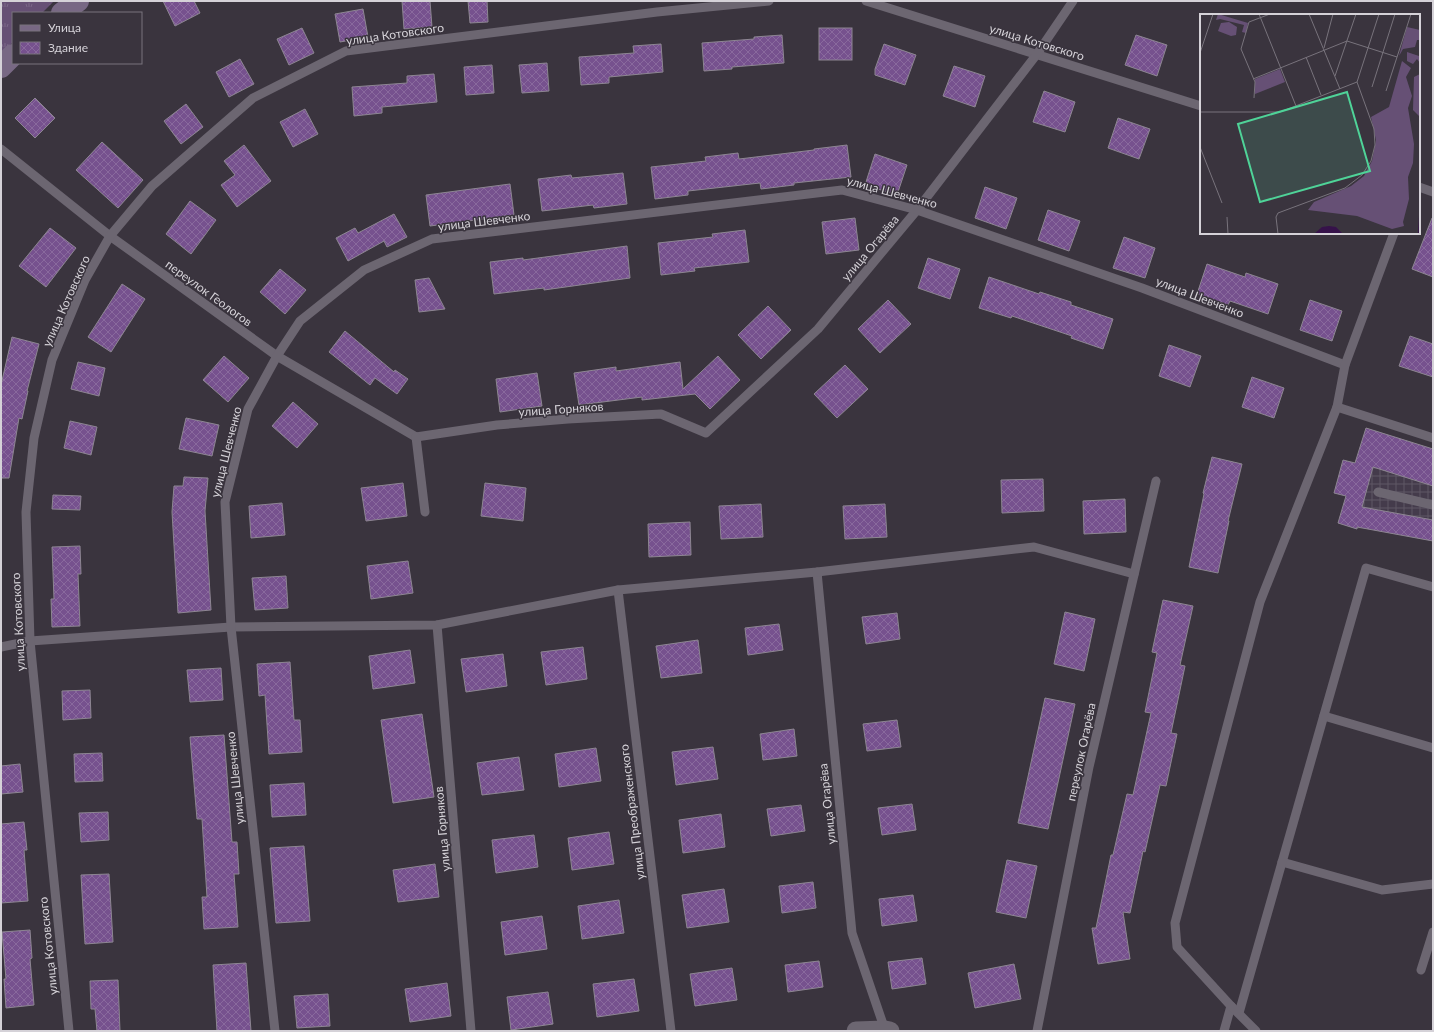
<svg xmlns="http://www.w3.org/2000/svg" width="1434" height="1032" viewBox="0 0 1434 1032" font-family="Lato,sans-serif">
	<defs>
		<pattern id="industrial-grid" width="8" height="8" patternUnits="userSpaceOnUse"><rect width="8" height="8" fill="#443b4b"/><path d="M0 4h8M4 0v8" fill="none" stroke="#5e5664"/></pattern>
		<pattern id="park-tufts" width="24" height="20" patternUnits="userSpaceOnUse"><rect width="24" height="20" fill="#665075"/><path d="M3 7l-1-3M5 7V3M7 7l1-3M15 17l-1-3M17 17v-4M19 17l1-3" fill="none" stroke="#7b6888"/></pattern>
		<pattern id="building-cross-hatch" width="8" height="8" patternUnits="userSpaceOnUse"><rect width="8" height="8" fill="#76518e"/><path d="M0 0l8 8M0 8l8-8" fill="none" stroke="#89699d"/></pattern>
	</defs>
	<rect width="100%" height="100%" fill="#3a343e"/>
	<!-- industrial -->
	<polygon fill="url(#industrial-grid)" points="1366,428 1433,449 1433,541 1363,528 1357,529 1338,523 1346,496 1334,493 1343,460 1355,463"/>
	<!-- park -->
	<polygon fill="url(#park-tufts)" points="1,1 54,1 42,13 13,13 13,42 1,54"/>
	<!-- building -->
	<g fill="url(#building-cross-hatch)" stroke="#8d8692">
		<polygon points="163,1 194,1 200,13 175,26"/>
		<polygon points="402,1 430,1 432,27 404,29"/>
		<polygon points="468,1 487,1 488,22 470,23"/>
		<polygon points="363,9 368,37 340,42 335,14"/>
		<polygon points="302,28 314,53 289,65 277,39"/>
		<rect x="819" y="28" width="33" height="32"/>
		<polygon points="782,35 784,63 732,67 732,69 704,71 702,43 754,39 754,37"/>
		<polygon points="1136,35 1167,45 1157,76 1125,65"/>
		<polygon points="661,44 663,72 609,77 609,83 581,85 579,57 634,53 633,46"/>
		<polygon points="884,44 916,55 905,85 875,75 875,69"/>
		<polygon points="240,59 254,84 229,97 216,72"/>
		<polygon points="547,63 549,91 522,93 519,65"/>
		<polygon points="492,65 494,93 466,95 464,67"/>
		<polygon points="954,66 985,76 975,107 943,96"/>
		<polygon points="434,74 437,102 382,107 382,113 354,116 352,87 407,83 407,76"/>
		<polygon points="1044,91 1075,102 1065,132 1033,122"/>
		<polygon points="35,98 55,118 35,138 15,118"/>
		<polygon points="186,104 203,127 181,144 164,121"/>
		<polygon points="305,109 318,134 293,147 280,122"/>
		<polygon points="1118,118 1150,129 1139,159 1108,148"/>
		<polygon points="102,142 143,180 118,208 76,170"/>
		<polygon points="244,145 271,181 237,207 221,185 235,175 224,161"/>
		<polygon points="847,145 851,177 794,183 794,185 761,189 760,183 688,191 688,195 655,199 651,167 706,161 705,157 738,153 739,159 814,150 814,149"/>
		<polygon points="875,154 907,165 897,195 865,185"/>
		<polygon points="623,173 627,204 594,208 593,205 542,211 538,179 571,175 572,178"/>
		<polygon points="510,184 514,215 430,226 426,195"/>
		<polygon points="985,187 1017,198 1006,229 975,218"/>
		<polygon points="190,201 216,220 191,254 166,234"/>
		<polygon points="1048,210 1080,221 1069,251 1038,240"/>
		<polygon points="394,214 407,237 387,247 384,241 348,261 336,238 355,228 358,233"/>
		<polygon points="855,218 859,250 826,254 822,222"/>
		<polygon points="1432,218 1433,218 1433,277 1412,269"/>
		<polygon points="50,228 76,248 46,287 19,266"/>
		<polygon points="745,230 749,262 694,268 695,271 661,275 658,243 713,237 712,234"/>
		<polygon points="1124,237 1155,248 1145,278 1113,268"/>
		<polygon points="627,246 630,278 544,290 544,288 494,294 490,262 523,258 523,260"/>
		<polygon points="928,258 960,269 950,299 918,288"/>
		<polygon points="1207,264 1245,277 1246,273 1278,284 1268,314 1230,301 1228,305 1197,294"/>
		<polygon points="280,269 306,290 285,314 260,292"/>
		<polygon points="989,277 1039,294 1040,292 1071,302 1071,305 1113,319 1103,349 1071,338 1072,336 1012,316 1011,318 979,308"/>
		<polygon points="429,278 445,309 419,312 415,280"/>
		<polygon points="122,284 145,299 111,352 88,337"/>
		<polygon points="888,300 911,324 880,353 858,329"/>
		<polygon points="1310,300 1342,311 1332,341 1300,330"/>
		<polygon points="768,306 791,330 761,359 738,335"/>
		<polygon points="345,331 394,372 395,370 408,379 397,394 375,378 370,385 329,352"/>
		<polygon points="1410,336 1433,344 1433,377 1399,366"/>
		<polygon points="12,337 39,344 27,391 28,391 22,419 19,418 9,478 1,478 1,385"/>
		<polygon points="1169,345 1201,356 1190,387 1159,376"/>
		<polygon points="224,356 249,378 228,402 203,380"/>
		<polygon points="718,356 740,380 710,409 695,394 642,400 642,397 579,405 574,373 616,367 616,371 680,362 683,389"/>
		<polygon points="78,362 105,368 99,396 71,389"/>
		<polygon points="845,365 868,389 837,418 814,394"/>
		<polygon points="537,373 542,406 500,412 496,379"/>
		<polygon points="1252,377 1284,388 1274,418 1242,407"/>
		<polygon points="293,402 318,424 297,448 272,426"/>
		<polygon points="186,418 219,425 212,456 179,449"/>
		<polygon points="70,421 97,427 91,455 64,448"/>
		<polygon points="1366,428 1433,449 1433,486 1373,467 1362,507 1433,520 1433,541 1357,527 1357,529 1338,523 1346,496 1334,493 1343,460 1355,463"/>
		<polygon points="1212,457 1242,464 1228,521 1229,521 1218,573 1189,567 1204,494 1203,493"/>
		<polygon points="184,477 208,478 205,511 211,610 178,613 172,512 174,486 183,486"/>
		<polygon points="1043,479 1044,511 1002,513 1001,480"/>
		<polygon points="403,483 407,516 366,521 361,488"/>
		<polygon points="485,483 526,488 523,521 481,516"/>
		<polygon points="53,495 81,496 80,510 52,509"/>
		<polygon points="1125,499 1126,532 1084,534 1083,501"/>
		<polygon points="282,503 285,535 251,538 249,506"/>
		<polygon points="761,504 763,537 721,539 719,506"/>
		<polygon points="885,504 887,537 845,539 843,506"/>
		<polygon points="690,522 691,555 649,557 648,524"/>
		<polygon points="80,546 81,574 78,574 80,626 52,627 51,599 54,599 52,547"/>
		<polygon points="408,561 413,593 371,599 367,566"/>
		<polygon points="286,576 288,608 255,610 252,578"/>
		<polygon points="1163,600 1193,606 1180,665 1185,666 1171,733 1177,734 1166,786 1160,785 1145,852 1143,851 1130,913 1123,912 1130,959 1098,964 1092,928 1096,928 1111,855 1113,855 1127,794 1133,795 1151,713 1145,712 1157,653 1152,652"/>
		<polygon points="1065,612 1095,619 1084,671 1054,664"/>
		<polygon points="897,613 900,639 866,644 862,617"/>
		<polygon points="779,624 783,650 748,655 745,628"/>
		<polygon points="698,640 702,673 661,678 656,646"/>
		<polygon points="583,647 587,679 546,685 541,652"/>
		<polygon points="410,650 415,683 373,689 369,656"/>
		<polygon points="503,654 507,686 466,692 461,659"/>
		<polygon points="290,662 294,720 300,720 302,752 269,754 265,695 259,696 257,664"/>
		<polygon points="221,668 223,700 190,702 187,670"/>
		<polygon points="90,690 91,718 63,720 62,691"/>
		<polygon points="1045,698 1075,704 1048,829 1018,823"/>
		<polygon points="422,714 434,797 393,803 381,720"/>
		<polygon points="897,720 901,747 867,751 863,724"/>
		<polygon points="794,729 797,756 763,760 760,734"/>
		<polygon points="224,735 232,842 237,842 239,874 234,874 238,927 204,929 202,897 207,897 202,819 197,819 190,737"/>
		<polygon points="713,747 718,779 676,785 672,752"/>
		<polygon points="596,748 601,781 559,787 555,754"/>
		<polygon points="102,753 103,781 75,782 74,754"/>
		<polygon points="519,757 524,790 482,795 477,763"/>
		<polygon points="20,764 23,792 1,794 1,766"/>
		<polygon points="304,783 306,815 272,817 270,785"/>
		<polygon points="912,804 916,830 882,835 878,808"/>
		<polygon points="801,805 805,831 771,836 767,809"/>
		<polygon points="108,812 109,840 81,842 79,813"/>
		<polygon points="721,814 725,847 683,853 679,820"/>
		<polygon points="24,822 27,850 24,850 28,901 1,903 1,824"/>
		<polygon points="609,832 614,864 572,870 568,838"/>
		<polygon points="534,835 538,867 496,873 492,840"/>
		<polygon points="304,846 310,921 276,923 270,848"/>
		<polygon points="1007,860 1037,866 1026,918 996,912"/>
		<polygon points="435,864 439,897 398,902 393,870"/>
		<polygon points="109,874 113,942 85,944 81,875"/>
		<polygon points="813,882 816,908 782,913 779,886"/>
		<polygon points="724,889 729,922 687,928 682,895"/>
		<polygon points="913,895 917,921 882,926 879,899"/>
		<polygon points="619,900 624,933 582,939 578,906"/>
		<polygon points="542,916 547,949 505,955 501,922"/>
		<polygon points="30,930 32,958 30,959 34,1005 6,1008 4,979 6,979 2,932"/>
		<polygon points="922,958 926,984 892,989 888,962"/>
		<polygon points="819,961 823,987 788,992 785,965"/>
		<polygon points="246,963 251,1031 217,1031 213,965"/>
		<polygon points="1014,964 1021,999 975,1008 968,973"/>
		<polygon points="732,968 737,1000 695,1006 690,974"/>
		<polygon points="634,979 639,1011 597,1017 593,984"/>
		<polygon points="118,980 120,1031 97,1031 95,1009 91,1009 90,981"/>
		<polygon points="447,983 451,1016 410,1022 405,989"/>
		<polygon points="548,992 553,1024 511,1030 507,997"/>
		<polygon points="328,994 330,1026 297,1028 294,996"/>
	</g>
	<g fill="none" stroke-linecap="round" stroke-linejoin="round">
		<!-- service -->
		<g stroke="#6c6671" stroke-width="9">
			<polyline points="866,1 1201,106"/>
			<polyline points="1,149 110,236 277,356 416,437"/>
			<polyline points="1419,187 1433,192"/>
			<polyline points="1337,407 1433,438"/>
			<polyline points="416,437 497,425 568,419 661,414 706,433 818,329 917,210 1037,54 1073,1"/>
			<polyline points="416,437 425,512"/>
			<polyline points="1378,492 1433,505"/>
			<polyline points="817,572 852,933 885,1030"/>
			<polyline points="618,590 671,1031"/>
			<polyline points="437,625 471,1031"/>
			<polyline points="1,647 30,641 231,627 437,625 618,590 817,572 1034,547 1134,574"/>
			<polyline points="1324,716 1433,748"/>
			<polyline points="1282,862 1382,890 1433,884"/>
			<polyline points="1421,970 1433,932"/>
			<polyline points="1239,1013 1366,568 1433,587"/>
			<polyline points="69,1031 30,641 26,512 34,438 52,360 85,280 110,236 152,186 253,98 346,51 657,12 769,1"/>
			<polyline points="275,1031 231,627 225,502 248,409 277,356 300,321 364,270 432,239 842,190 917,210 1142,288 1345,365"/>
			<polyline points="1037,1031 1089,767 1156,481"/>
			<polyline points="1224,1031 1231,1006"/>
			<polyline points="1256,1031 1231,1006 1177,947 1175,923 1260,602 1337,407 1345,365 1394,233"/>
		</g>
		<!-- minor -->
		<polyline stroke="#6c6671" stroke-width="19" points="856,1031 885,1030 890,1031"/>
		<!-- secondary -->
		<g stroke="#786884" stroke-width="22">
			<polyline points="62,13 78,1"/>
			<polyline points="1,67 13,55"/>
		</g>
	</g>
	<g text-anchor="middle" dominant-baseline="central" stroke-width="3" stroke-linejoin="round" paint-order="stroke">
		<!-- street labels -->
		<g font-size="12" fill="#d5d2d8" stroke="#3a343e">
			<text transform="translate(395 34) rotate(-8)">улица Котовского</text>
			<text transform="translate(1037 42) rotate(17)">улица Котовского</text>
			<text transform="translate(892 192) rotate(15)">улица Шевченко</text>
			<text transform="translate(484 221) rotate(-7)">улица Шевченко</text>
			<text transform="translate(870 248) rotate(-50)">улица Огарёва</text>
			<text transform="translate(209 293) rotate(36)">переулок Геологов</text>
			<text transform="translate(1200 297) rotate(21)">улица Шевченко</text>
			<text transform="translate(66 301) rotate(-66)">улица Котовского</text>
			<text transform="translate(561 409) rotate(-4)">улица Горняков</text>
			<text transform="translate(226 452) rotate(-76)">улица Шевченко</text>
			<text transform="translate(18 622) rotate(-93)">улица Котовского</text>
			<text transform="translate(1081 752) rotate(-78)">переулок Огарёва</text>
			<text transform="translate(235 778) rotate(-96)">улица Шевченко</text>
			<text transform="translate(827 804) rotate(-96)">улица Огарёва</text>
			<text transform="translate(632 812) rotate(-97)">улица Преображенского</text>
			<text transform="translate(442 829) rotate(-95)">улица Горняков</text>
			<text transform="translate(48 946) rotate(-96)">улица Котовского</text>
		</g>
	</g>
	<!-- overview -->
	<g transform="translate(1200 14)">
		<rect width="220" height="220" fill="#3a343e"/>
		<path d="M18,0L48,9L46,19L42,18L44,11L20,5L16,6ZM29,8L37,13L36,21L31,22L18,17L21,9ZM207,13L220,16V26H217L215,33L203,35L199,42ZM207,38L219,42L220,39V49L217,45L213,50L207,47Z" fill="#665075"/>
		<path d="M220,60V103L213,96L214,63Z" fill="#665075"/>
		<path d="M202,47L211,54L206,63L212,82L208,94L214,130L213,149L208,163L209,185L203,208L204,212L192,215L157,202L108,196L114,188L151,172L164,162L172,147L176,126L171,103L189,93ZM80,55L85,68L55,80V65Z" fill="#665075"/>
		<path d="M129,212L136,213L143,220H114L122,213Z" fill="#36124a"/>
		<path fill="none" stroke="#36124a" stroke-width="2" d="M219,220L220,202"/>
		<path fill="none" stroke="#78737c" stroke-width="1" d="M59,0L96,92M109,0L140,75M124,34L133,0M0,39L13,0M106,43L121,81M135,62L156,0M53,65L147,27L197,43M172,73L195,0M186,77L211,0M54,84L55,68L41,35L49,8L70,0M0,98H80L157,68M0,133L22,189M27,203L28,220M78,220L76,203L78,199L145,174L162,161L171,147L175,131L174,115L157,68L179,0"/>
		<path fill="#4fd398" fill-opacity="0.15" stroke="#4fd398" stroke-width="2" d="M147,78L170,157L60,188L38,110Z"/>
		<rect width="220" height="220" fill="none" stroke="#d5d2d8" stroke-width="2"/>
	</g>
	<!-- border -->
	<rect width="1434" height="1032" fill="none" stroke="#d5d2d8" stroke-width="4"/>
	<!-- legend -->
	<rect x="12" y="12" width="130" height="52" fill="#3a343e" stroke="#78737c"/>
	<rect x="20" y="25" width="20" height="6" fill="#786884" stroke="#78737c"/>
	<text x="48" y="32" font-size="12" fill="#d5d2d8">Улица</text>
	<rect x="20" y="42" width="20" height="12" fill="url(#building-cross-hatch)" stroke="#78737c"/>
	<text x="48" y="52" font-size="12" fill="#d5d2d8">Здание</text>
</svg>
